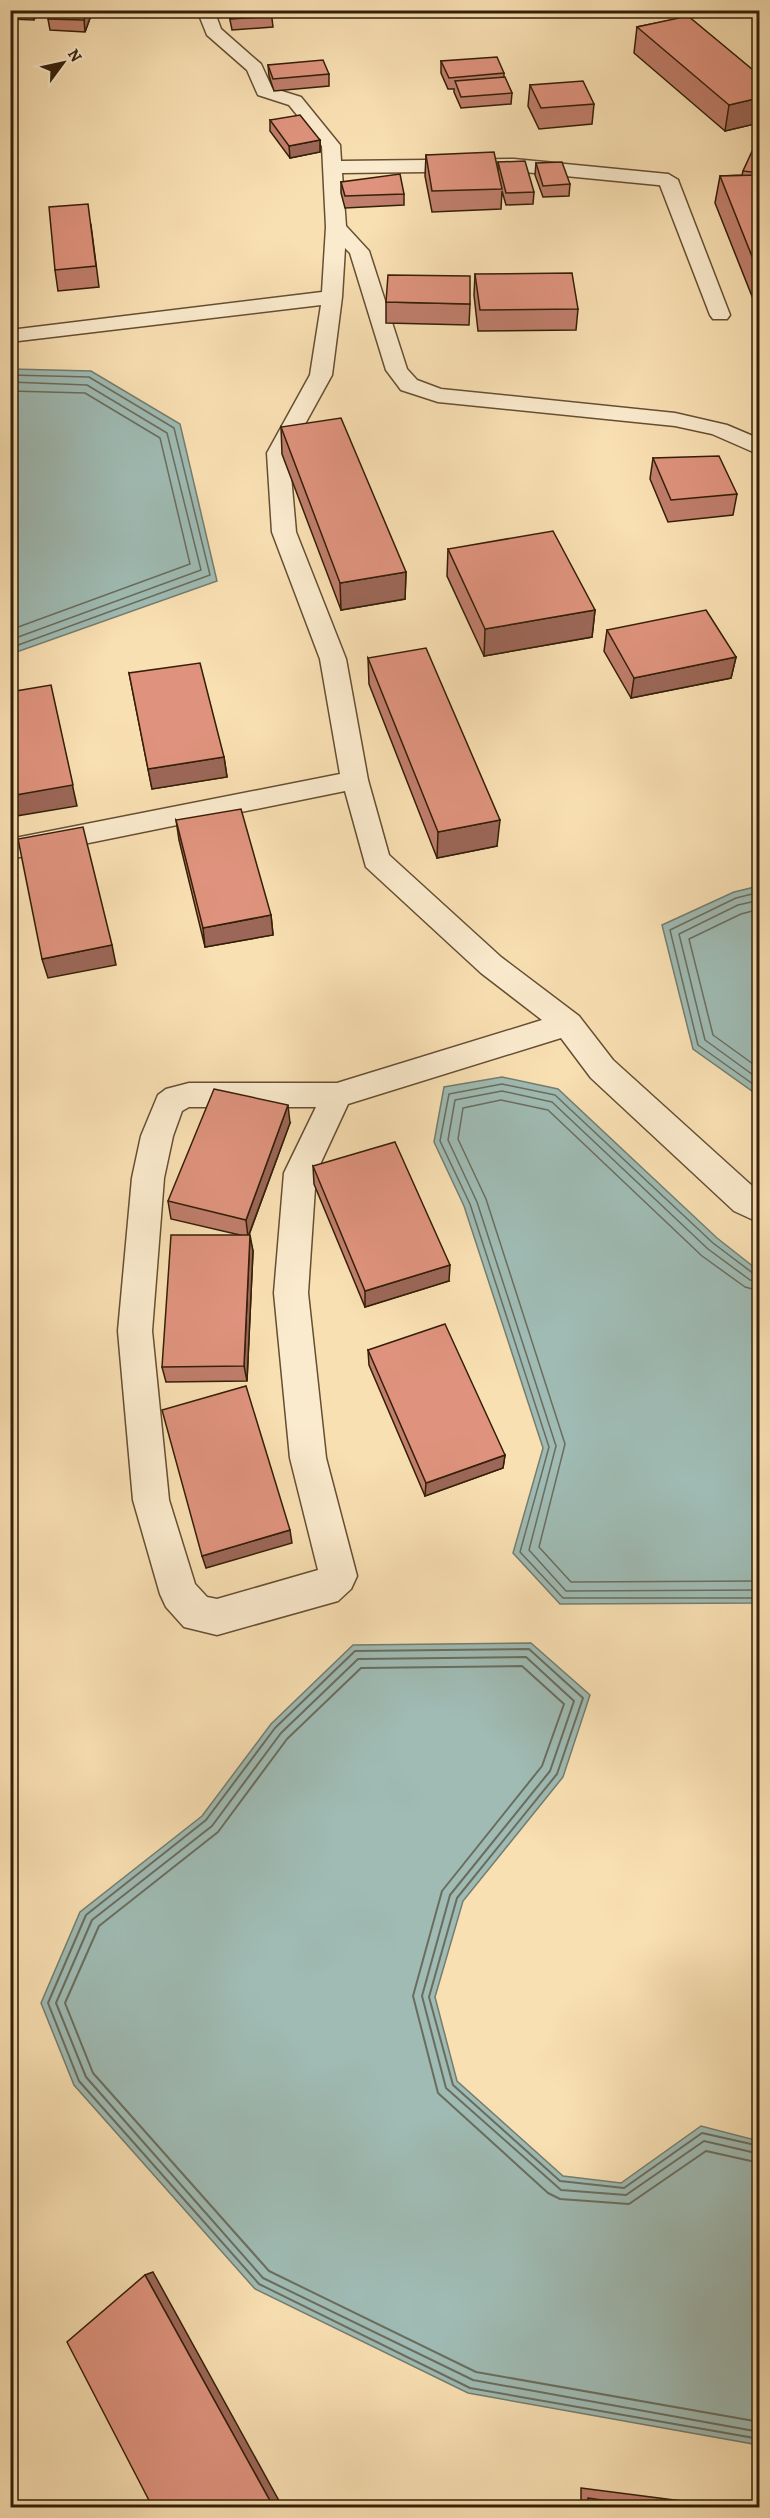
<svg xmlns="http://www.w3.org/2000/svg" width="770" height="2518" viewBox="0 0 770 2518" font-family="Alegreya,serif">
	<rect width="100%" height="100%" fill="#f9e0b3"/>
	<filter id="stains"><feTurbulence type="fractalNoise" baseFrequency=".00333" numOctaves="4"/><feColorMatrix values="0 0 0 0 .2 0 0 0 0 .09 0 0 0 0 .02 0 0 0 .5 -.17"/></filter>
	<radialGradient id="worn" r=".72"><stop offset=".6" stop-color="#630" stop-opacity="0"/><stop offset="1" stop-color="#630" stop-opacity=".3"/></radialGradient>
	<!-- water -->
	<g fill="#9fbbb4" stroke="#747d6f" stroke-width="1.5">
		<polygon points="11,369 91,371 180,424 217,581 11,654"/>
		<polygon points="759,886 760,886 759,1096 693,1049 662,925 734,892"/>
		<polygon points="502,1077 558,1089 717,1238 759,1271 759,1603 560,1604 513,1553 543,1448 464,1206 434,1142 444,1087"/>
		<polygon points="531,1643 590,1695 563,1777 463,1901 435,1997 457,2081 563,2176 621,2183 701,2126 759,2141 759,2445 468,2393 255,2289 74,2085 41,2003 80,1912 202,1816 271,1724 353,1645"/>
	</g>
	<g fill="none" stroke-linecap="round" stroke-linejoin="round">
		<!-- shore-far1 -->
		<g stroke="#6a6d5e" stroke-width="1.5">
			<polyline points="10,375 89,377 174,428 210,575 10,648"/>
			<polyline points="10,382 87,385 167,433 201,570 10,640"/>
			<polyline points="10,391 85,393 160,438 190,564 10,630"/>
			<polyline points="760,892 736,898 670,930 698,1045 760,1089"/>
			<polyline points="760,900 738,905 679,934 705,1040 760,1080"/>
			<polyline points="760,909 741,914 689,939 713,1035 760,1069"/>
			<polyline points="760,1275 754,1274 713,1243 555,1095 502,1084 449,1094 440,1141 470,1204 549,1447 520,1552 563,1598 760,1598"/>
			<polyline points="760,1282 750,1280 708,1249 552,1102 502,1091 455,1100 448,1140 477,1202 556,1446 529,1550 566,1591 760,1590"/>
			<polyline points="760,1291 745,1287 702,1256 548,1110 501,1100 463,1108 458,1139 486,1199 565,1444 539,1547 571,1582 760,1581"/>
		</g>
		<!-- shore -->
		<g stroke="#6a6d5e" stroke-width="2">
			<polyline points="760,2146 702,2133 624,2188 560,2181 453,2085 429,1997 457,1898 557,1774 583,1698 529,1649 355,1651 275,1728 206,1820 86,1915 48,2003 79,2081 259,2284 470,2388 760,2439"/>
			<polyline points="760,2154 704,2141 626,2195 561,2190 446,2088 422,1996 450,1895 550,1771 574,1701 526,1657 358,1659 281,1733 212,1826 92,1920 56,2003 86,2077 263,2278 473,2380 760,2432"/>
			<polyline points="760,2163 706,2151 629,2204 560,2199 548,2193 438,2093 413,1996 442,1891 542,1766 564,1704 522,1666 361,1668 287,1739 218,1832 99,1926 65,2003 93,2073 269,2271 476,2372 760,2422"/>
		</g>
		<defs>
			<polygon id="lane" points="668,174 678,180 730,315 727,319 713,319 710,315 658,180"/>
			<path id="street" d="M197,10H214L221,29L261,64L272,88L301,97L340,145L341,161L514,159L668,174L678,180L668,186L514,171L342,173L346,226L369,251L407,369L417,380L441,389L675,413L727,425L760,439V455L712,434L675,426L438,402L401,390L386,370L350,253L345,248L342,297L332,375L289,453L296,532L346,659L368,780L389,855L501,957L579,1016L613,1060L760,1193V1223L734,1211L591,1078L561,1038L348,1104L316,1173L308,1293L326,1458L357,1576L351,1589L338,1601L217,1635L184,1627L166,1607L160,1594L133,1500L118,1331L132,1178L141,1136L158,1095L166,1089L189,1083H337L542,1020L481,973L366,867L345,791L10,859V839L340,774L320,659L272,532L267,453L310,375L321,305L10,342V330L322,292L326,227L322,146L289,105L258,95L247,70L207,35ZM316,1107L284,1173L274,1293L290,1458L318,1570L217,1599L207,1597L195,1584L169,1500L152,1331L164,1178L173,1136L182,1111L189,1107Z"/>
		</defs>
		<!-- lane casing -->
		<use href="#lane" stroke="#654f32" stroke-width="3"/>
		<!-- street casing -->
		<use href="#street" stroke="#654f32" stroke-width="3"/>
		<!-- lane -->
		<use href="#lane" fill="#fbebce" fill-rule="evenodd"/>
		<!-- street -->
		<use href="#street" fill="#fbebce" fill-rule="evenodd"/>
	</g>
	<!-- wall -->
	<g fill="#c07e6c" stroke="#341f07" stroke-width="1.5">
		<polygon points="10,10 38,10 34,20 10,19"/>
		<polygon points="93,10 85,32 50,30 48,19"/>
		<polygon points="228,10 271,10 273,27 232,30"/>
		<polygon points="666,10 712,10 712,12 689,17 759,75 759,123 725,131 634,53 637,27 677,19"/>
		<polygon points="441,61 504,73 504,77 512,93 511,104 461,108 454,92 454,89 448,89 441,73"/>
		<polygon points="268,65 329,74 329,86 274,91 269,76"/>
		<polygon points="530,85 594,104 592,124 539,129 528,106"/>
		<polygon points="270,120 320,140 320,152 290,158 270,131"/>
		<polygon points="759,147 759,314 715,203 720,176 742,175 743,171"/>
		<polygon points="426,155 498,170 498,162 534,192 533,204 506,205 502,191 501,209 432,212 425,176"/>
		<polygon points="536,163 570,184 569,196 543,197 535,175"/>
		<polygon points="341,182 404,194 404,205 345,208 341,193"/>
		<polygon points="91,225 99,287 58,291 55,270"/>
		<polygon points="475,274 578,309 576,330 478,331 474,295"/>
		<polygon points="386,302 470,304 469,325 386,323"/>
		<polygon points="281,427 406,572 405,599 341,610 282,454"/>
		<polygon points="653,458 737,494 733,515 668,522 650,479"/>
		<polygon points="448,549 595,610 592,637 484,656 447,576"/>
		<polygon points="607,630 736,657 731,678 631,698 604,651"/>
		<polygon points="368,658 497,846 437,858 369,684"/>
		<polygon points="129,673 224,757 227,777 152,789"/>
		<polygon points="176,820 271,915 273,935 205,947 179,840"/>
		<polygon points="290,1123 249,1235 253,1251 247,1381 166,1382 162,1367 240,1235 171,1219 168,1201"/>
		<polygon points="313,1166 449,1281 365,1307 314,1184"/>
		<polygon points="368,1350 505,1455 503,1468 425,1496 369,1365"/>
		<polygon points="581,2488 713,2505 715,2508 581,2508"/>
	</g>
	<!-- shaded-wall -->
	<g fill="#9c6758" stroke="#341f07" stroke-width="1.5">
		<polygon points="33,10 38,10 34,20"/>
		<polygon points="87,10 93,10 85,32 84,20"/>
		<polygon points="679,10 712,10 712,12 678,20"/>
		<polygon points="759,98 759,123 725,131 729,105"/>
		<polygon points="320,140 320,152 290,158 289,146"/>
		<polygon points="406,572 405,599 341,610 340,583"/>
		<polygon points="595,610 592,637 484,656 485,629"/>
		<polygon points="736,657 731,678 631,698 634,678"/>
		<polygon points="55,706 77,806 10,817 10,796"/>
		<polygon points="224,757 227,777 152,789 148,769"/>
		<polygon points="500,820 497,846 437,858 438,832"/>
		<polygon points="271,915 273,935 205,947 203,928"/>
		<polygon points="112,945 116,965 48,978 42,959"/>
		<polygon points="288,1105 290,1123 248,1237 246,1220"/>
		<polygon points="250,1235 253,1251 247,1381 244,1366"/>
		<polygon points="450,1265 449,1281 365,1307 365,1291"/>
		<polygon points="505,1455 503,1468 425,1496 426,1483"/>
		<polygon points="290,1530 292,1543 206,1568 202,1556"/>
		<polygon points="153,2272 283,2508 274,2508 145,2275"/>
	</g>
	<!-- building -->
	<g fill="#df937e" stroke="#341f07" stroke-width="1.5">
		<polygon points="51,10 87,10 84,20 48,19"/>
		<polygon points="230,10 271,10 272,16 231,19"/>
		<polygon points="688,16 759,75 759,98 729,105 637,27"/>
		<polygon points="497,57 504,73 449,78 441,61"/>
		<polygon points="323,60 329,74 273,79 268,65"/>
		<polygon points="505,77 512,93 461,97 455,81"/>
		<polygon points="583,81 594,104 541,108 530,85"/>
		<polygon points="300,115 320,140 289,146 270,120"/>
		<polygon points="754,147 759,147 759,173 743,171"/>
		<polygon points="494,152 502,189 432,191 426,155"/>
		<polygon points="525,161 534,192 506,193 498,162"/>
		<polygon points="562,162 570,184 543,186 536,163"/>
		<polygon points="400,174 404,194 345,196 341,182"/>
		<polygon points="759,175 759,274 720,176"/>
		<polygon points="88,204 96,266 55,270 49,207"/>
		<polygon points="572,273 578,309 480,310 475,274"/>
		<polygon points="388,275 470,276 470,304 386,302"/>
		<polygon points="341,418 406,572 340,583 281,427"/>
		<polygon points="719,456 737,494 671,500 653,458"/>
		<polygon points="553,531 595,610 485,629 448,549"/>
		<polygon points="706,610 736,657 634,678 607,630"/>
		<polygon points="426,648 500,820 438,832 368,658"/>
		<polygon points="200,663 224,757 148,769 129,673"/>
		<polygon points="51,685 73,785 10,796 10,692"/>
		<polygon points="241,809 271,915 203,928 176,820"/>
		<polygon points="83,827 112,945 42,959 18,839"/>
		<polygon points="214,1089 288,1105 246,1220 168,1201"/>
		<polygon points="395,1142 450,1265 365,1291 313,1166"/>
		<polygon points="171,1235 250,1235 244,1366 162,1367"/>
		<polygon points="445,1324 505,1455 426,1483 368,1350"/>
		<polygon points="246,1386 290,1530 202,1556 162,1410"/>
		<polygon points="145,2275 274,2508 153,2508 67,2342"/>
		<polygon points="588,2498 657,2508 588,2508"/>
	</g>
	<!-- margin -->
	<rect width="770" height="2518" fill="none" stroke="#f9e0b3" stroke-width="36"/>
	<rect x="12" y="12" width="746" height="2494" fill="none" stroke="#341f07" stroke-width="3"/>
	<rect x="18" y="18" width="734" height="2482" fill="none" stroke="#341f07" stroke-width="1.5"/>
	<!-- north arrow -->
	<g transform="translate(63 63) rotate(57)" stroke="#fbebce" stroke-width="4.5" paint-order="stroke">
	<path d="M0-4.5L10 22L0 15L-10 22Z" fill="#341f07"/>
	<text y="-9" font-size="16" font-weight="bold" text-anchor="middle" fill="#341f07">N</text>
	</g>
	<rect width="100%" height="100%" filter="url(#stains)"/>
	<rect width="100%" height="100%" fill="url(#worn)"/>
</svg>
